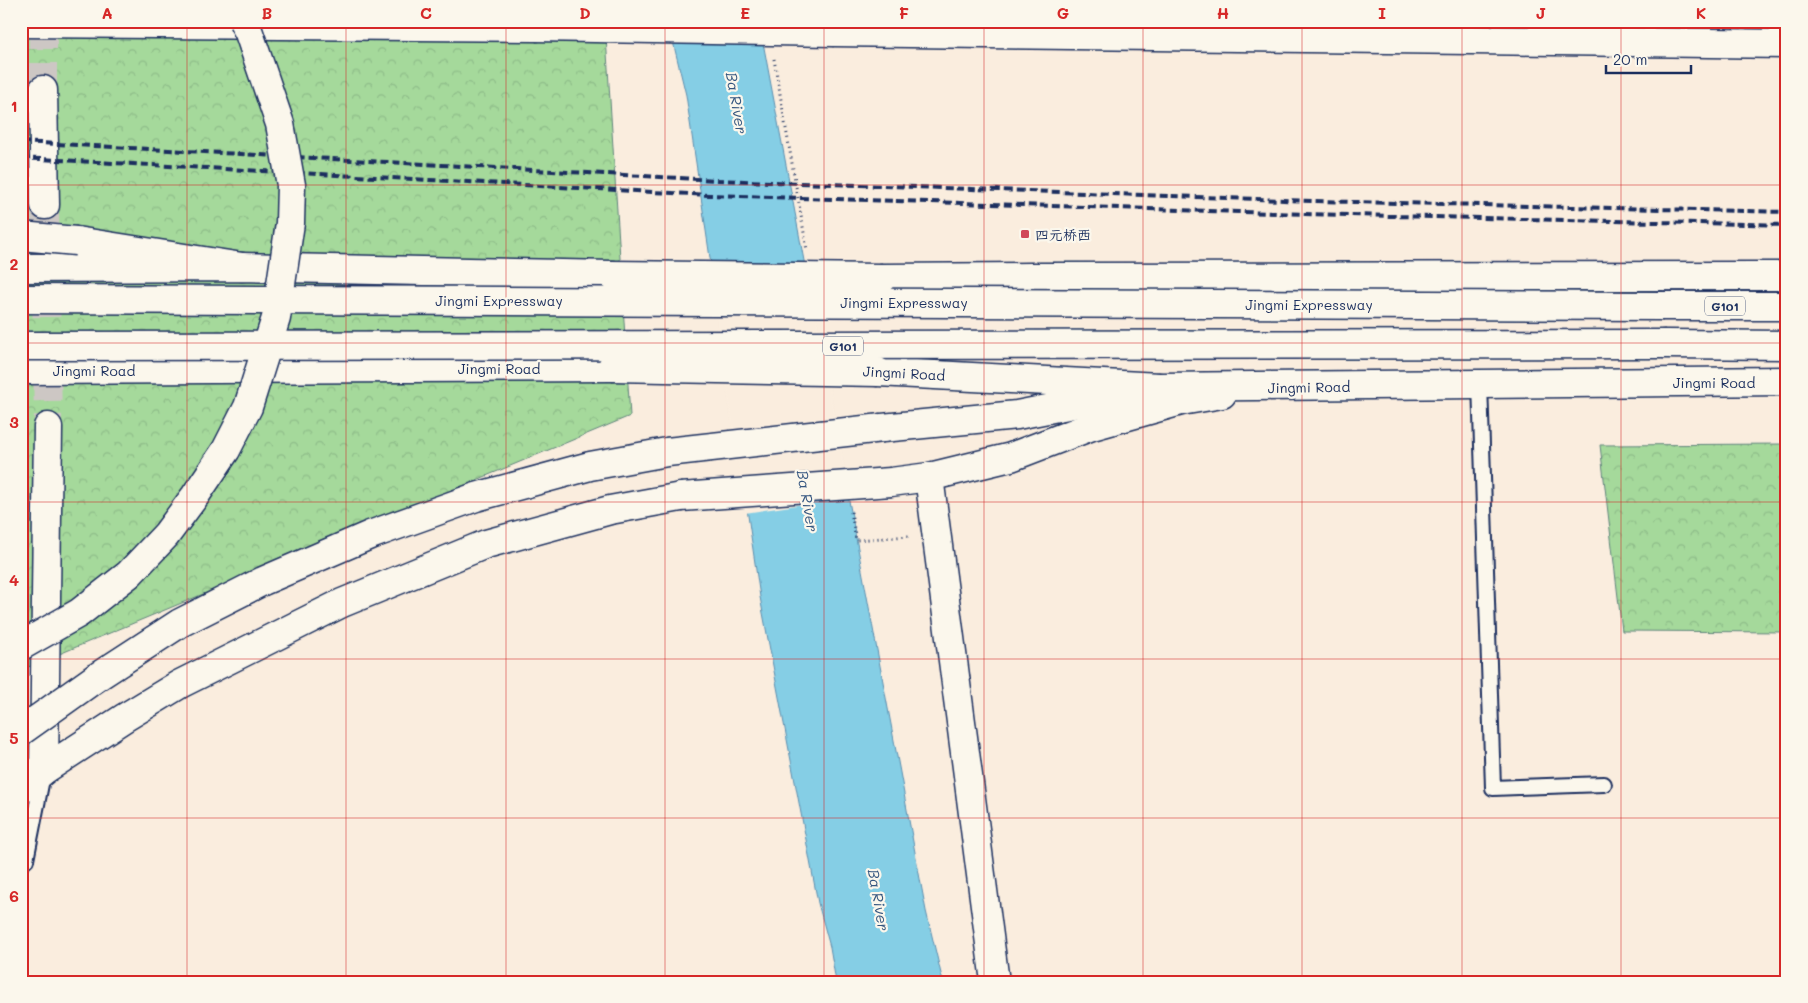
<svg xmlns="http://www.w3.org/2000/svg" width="1808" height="1003" viewBox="0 0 1808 1003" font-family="Mali,'LXGW WenKai TC',sans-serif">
	<defs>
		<pattern id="park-crowns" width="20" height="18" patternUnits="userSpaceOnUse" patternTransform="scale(1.25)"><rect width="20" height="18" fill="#a5d99b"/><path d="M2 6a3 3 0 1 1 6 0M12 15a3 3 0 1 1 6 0" fill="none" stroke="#8dbb88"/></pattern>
	</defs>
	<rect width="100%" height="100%" fill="#faedde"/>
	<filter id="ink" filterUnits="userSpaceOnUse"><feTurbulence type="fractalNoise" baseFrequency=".02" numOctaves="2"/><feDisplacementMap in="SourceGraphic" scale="10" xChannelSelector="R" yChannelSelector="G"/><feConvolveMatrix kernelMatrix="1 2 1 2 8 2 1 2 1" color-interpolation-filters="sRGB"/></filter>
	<g filter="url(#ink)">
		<!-- park -->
		<g fill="url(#park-crowns)" stroke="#60847c">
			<polygon points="21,21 605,21 630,416 21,670"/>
			<polygon points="1787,444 1787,632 1622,631 1600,445"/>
		</g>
		<!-- water -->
		<polygon fill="#85cee5" stroke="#5b8eaf" points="668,21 759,21 926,911 943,982 836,982 830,947 818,903 760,597 686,95"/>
		<!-- pier -->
		<polygon fill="#faedde" points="709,265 807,267 850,497 745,513"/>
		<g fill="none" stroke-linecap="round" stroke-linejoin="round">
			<!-- tertiary-tunnel -->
			<g stroke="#cdc7c4" stroke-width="28" stroke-dasharray="28 14" stroke-linecap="butt">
				<polyline points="43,21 43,90"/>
				<polyline points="45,205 48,427"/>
			</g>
			<defs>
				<g id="service">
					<polyline points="1480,383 1493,788 1604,784"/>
					<polyline points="21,864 26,860 43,774"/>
				</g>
				<polyline id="minor" points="929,477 995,982"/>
				<g id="tertiary">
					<polyline points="43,90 45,205"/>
					<polyline points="891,482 929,477 1011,457 1092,426 1181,401 1222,394"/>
					<polyline points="44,770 48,427"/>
					<polyline points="21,790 44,770 124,718 180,684 342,603 486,544 610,510 681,497"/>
				</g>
				<g id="secondary">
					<polyline points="21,268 242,267 611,275"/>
					<polyline points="882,278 1031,277 1787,276"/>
					<polyline points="21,370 612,367"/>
					<polyline points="878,372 1159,387 1787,381"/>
				</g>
				<g id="trunk">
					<polyline points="76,241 242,267"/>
					<polyline points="1663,306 1787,306"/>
					<polyline points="1665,344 1787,345"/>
					<polyline points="882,428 1017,415 1159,387"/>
					<polyline points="97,677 180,623 263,581 370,535 476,497 590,466 667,452"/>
				</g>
				<g id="motorway">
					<polyline points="21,23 536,27"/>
					<polyline points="834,32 1787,44"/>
				</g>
			</defs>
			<!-- service casing -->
			<use href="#service" stroke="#1b2f5e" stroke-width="18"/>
			<!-- minor casing -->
			<use href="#minor" stroke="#1b2f5e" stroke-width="31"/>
			<!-- tertiary casing -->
			<use href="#tertiary" stroke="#1b2f5e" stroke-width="31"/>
			<!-- secondary casing -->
			<use href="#secondary" stroke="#1b2f5e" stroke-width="31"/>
			<!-- trunk casing -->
			<use href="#trunk" stroke="#1b2f5e" stroke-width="31"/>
			<!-- motorway casing -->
			<use href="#motorway" stroke="#1b2f5e" stroke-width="31"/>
			<!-- path -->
			<g stroke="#1b2f5e" stroke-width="3" stroke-dasharray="1 4" stroke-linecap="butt">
				<polyline points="774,59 807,250"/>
				<polyline points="851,512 856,540 909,536"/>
			</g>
			<!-- service -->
			<use href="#service" stroke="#fbf7ec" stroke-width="14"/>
			<!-- minor -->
			<use href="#minor" stroke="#fbf7ec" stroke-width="28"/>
			<!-- tertiary -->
			<use href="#tertiary" stroke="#fbf7ec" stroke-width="28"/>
			<!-- secondary -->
			<use href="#secondary" stroke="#fbf7ec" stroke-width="28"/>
			<!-- trunk -->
			<use href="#trunk" stroke="#fbf7ec" stroke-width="28"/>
			<!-- motorway -->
			<use href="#motorway" stroke="#fbf7ec" stroke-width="28"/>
			<!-- rail -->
			<g stroke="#1b2f5e" stroke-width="4" stroke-dasharray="8 4" stroke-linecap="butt">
				<polyline points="21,142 716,180 1312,201 1787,212"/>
				<polyline points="21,158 709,195 1305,214 1787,225"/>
			</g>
			<defs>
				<polyline id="tertiary-bridge" points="681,497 891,482"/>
				<g id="secondary-bridge">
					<polyline points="611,275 882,278"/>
					<polyline points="612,367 878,372"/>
				</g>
				<g id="trunk-bridge">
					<polyline points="21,236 76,241"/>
					<polyline points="21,299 1663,306"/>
					<polyline points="21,346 1665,344"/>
					<polyline points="667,452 882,428"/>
					<polyline points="21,646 79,613 129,574 166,535 195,496 226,450 248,407 276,318 290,223 291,185 280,124 249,33 243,21"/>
					<polyline points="21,731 97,677"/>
				</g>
				<polyline id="motorway-bridge" points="536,27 834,32"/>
			</defs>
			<!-- tertiary-bridge casing -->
			<use href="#tertiary-bridge" stroke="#1b2f5e" stroke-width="31" stroke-linecap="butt"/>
			<!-- secondary-bridge casing -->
			<use href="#secondary-bridge" stroke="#1b2f5e" stroke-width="31" stroke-linecap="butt"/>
			<!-- trunk-bridge casing -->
			<use href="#trunk-bridge" stroke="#1b2f5e" stroke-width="31" stroke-linecap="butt"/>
			<!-- motorway-bridge casing -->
			<use href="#motorway-bridge" stroke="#1b2f5e" stroke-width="31" stroke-linecap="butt"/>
			<!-- tertiary-bridge -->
			<use href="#tertiary-bridge" stroke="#fbf7ec" stroke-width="28"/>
			<!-- secondary-bridge -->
			<use href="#secondary-bridge" stroke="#fbf7ec" stroke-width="28"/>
			<!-- trunk-bridge -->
			<use href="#trunk-bridge" stroke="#fbf7ec" stroke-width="28"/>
			<!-- motorway-bridge -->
			<use href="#motorway-bridge" stroke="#fbf7ec" stroke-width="28"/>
		</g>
	</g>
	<!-- grid -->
	<path fill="none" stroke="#d62828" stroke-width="1" stroke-opacity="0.55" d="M187,21V982M346,21V982M506,21V982M665,21V982M824,21V982M984,21V982M1143,21V982M1302,21V982M1462,21V982M1621,21V982M21,185H1787M21,343H1787M21,502H1787M21,659H1787M21,818H1787"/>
	<!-- markers -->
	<rect fill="#d1495b" stroke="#fbf7ec" stroke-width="2" x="1020" y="229" width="10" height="10" rx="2.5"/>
	<g text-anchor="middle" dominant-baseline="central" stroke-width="4.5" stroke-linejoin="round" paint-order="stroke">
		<!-- shield labels -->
		<g fill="#fbf7ec" stroke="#5e6b89" stroke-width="1">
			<rect x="1705" y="296.5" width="40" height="19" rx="4"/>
			<rect x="823" y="336.5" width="40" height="19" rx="4"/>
		</g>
		<g font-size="12" font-weight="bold" fill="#1b2f5e">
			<text x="1725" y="306">G101</text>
			<text x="843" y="346">G101</text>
		</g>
		<!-- poi labels -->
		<g font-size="14" fill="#1b2f5e" stroke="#fbf7ec" text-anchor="start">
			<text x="1035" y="234">四元桥西</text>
		</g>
		<!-- street labels -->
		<g font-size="14" fill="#1b2f5e" stroke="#fbf7ec">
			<text x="499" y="300">Jingmi Expressway</text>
			<text x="904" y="302">Jingmi Expressway</text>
			<text x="1309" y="304">Jingmi Expressway</text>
			<text x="499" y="368">Jingmi Road</text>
			<text x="94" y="370">Jingmi Road</text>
			<text transform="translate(904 373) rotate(3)">Jingmi Road</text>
			<text x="1714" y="382">Jingmi Road</text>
			<text transform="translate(1309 387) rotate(-1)">Jingmi Road</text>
		</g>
		<!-- water labels -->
		<g font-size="15" font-style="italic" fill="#365780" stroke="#fbf7ec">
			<text transform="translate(737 103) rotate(80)">Ba River</text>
			<text transform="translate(808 501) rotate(80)">Ba River</text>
			<text transform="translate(879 900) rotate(80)">Ba River</text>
		</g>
	</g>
	<!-- margin -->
	<rect width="1808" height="1003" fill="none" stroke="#fbf7ec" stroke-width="55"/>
	<!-- scale -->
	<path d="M1606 65v8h85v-8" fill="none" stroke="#1b2f5e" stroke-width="2.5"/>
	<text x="1613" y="65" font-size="15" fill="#1b2f5e" stroke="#fbf7ec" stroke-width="4" paint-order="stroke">20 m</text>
	<rect x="28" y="28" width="1752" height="948" fill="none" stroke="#d62828" stroke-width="2"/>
	<g font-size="16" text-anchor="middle" font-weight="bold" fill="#d62828">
		<text x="107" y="19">A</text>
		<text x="267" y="19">B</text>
		<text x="426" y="19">C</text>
		<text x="585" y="19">D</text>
		<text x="745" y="19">E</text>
		<text x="904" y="19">F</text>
		<text x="1063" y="19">G</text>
		<text x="1223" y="19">H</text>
		<text x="1382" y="19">I</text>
		<text x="1541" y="19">J</text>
		<text x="1701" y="19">K</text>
		<text x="14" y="112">1</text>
		<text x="14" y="270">2</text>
		<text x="14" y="428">3</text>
		<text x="14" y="586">4</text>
		<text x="14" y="744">5</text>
		<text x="14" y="902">6</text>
	</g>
</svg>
